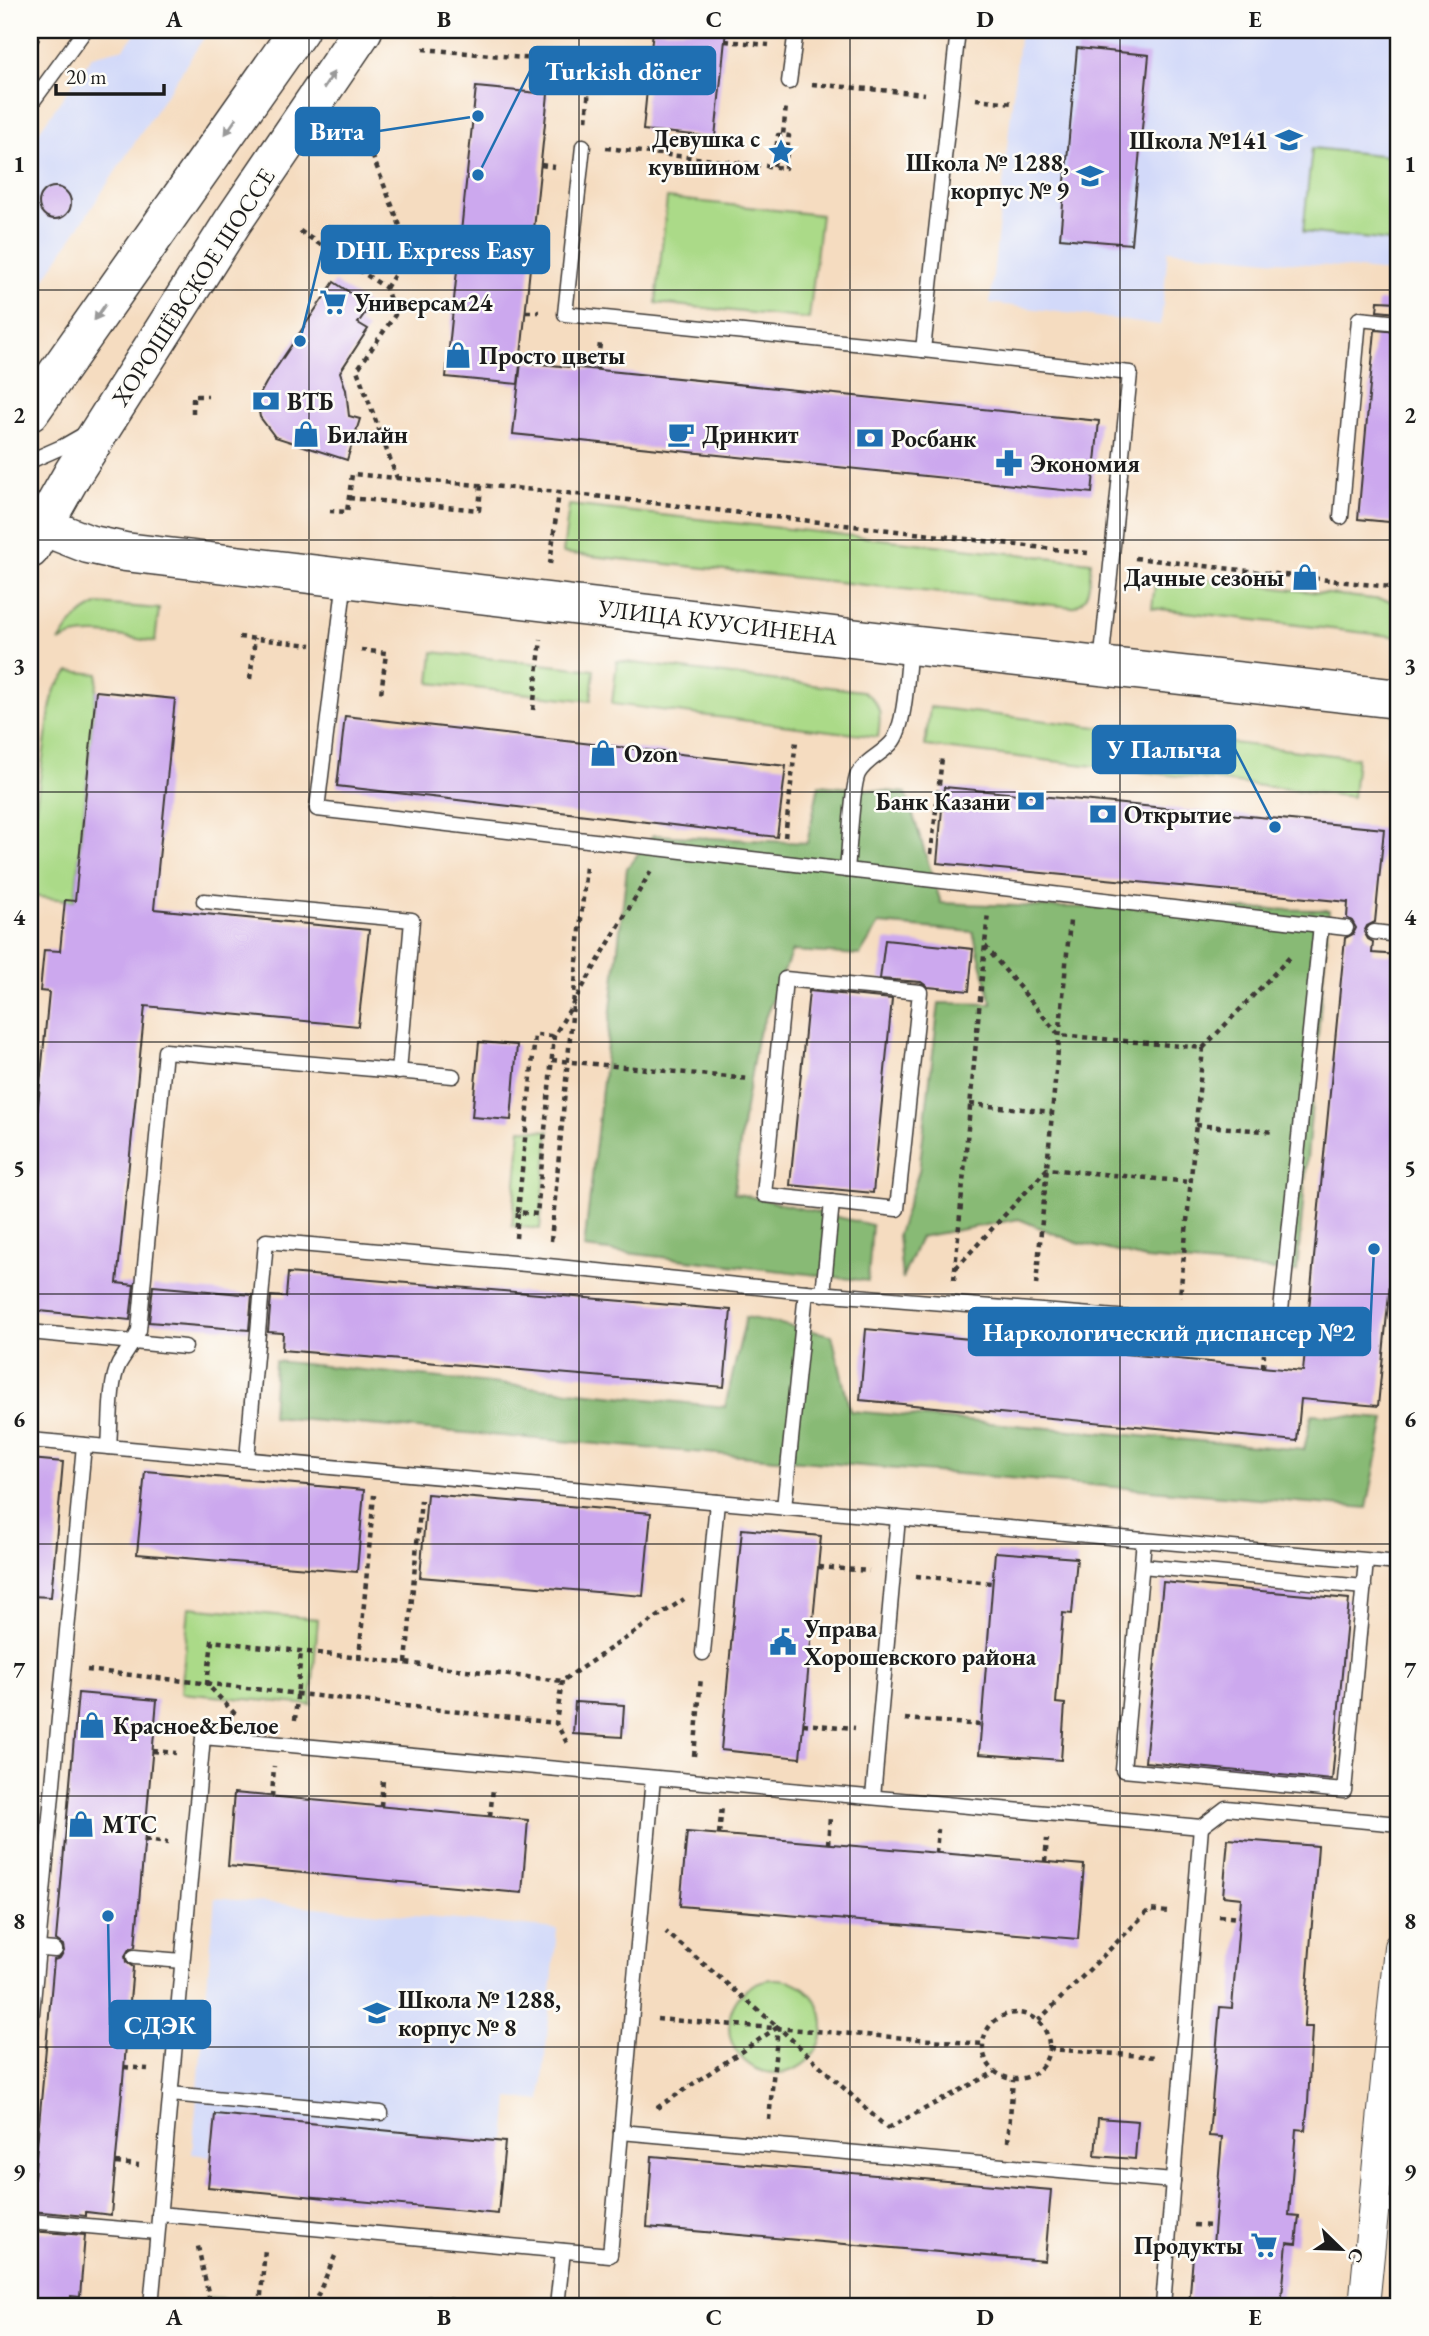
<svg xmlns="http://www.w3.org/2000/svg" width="1429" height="2336" viewBox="0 0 1429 2336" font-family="'EB Garamond',serif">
	<rect width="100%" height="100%" fill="#fdfcf7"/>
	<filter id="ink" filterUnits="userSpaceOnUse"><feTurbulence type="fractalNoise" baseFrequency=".0143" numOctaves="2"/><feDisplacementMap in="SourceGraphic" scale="14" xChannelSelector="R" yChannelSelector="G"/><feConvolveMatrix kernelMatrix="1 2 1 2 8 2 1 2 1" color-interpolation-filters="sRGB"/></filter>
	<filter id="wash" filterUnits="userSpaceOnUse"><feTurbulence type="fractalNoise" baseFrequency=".00686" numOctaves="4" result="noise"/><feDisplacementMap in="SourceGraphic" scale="28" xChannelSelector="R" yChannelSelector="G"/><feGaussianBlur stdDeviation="1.57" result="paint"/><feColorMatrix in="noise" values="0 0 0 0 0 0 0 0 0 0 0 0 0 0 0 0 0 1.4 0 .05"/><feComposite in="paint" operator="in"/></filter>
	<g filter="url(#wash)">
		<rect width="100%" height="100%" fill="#f5dcc0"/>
		<!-- built -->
		<g fill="#d2d9f9">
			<polygon points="138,30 209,30 30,301 30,144 92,56 124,48"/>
			<polygon points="1020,30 1399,30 1399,273 1168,250 1161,325 990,303"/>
			<polygon points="215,1898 557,1929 541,2101 509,2098 505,2142 215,2114 210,2156 192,2154"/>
		</g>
		<!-- green -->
		<g fill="#abda88" stroke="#647b52" stroke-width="2">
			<polygon points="1312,148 1399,157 1399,242 1303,232"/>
			<polygon points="667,198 821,215 809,319 656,303"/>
			<path d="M569,505L1091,562C1089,580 1092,601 1072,607L563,553Z"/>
			<polygon points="1156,574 1399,602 1399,637 1152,608"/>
			<path d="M99,604L159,609L155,642C129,638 81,626 59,642C69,625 80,612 99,604Z"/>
			<polygon points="433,652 594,670 591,701 430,683"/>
			<path d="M617,661L862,691C883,703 881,716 878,737L612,704Z"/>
			<polygon points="69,671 98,674 75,901 30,896 30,845 51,704 55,689"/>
			<polygon points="930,707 1357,758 1353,797 925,746"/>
			<polygon points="521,1129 549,1131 540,1229 512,1226"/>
			<polygon points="189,1607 318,1619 311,1705 181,1693"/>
			<circle cx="776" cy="2026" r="47"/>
			<polygon points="205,2298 290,2306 204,2306"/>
		</g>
		<!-- forest -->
		<g fill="#88ba74" stroke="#526b48" stroke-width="2">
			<polygon points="819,785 906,793 941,903 1045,907 1329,910 1297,1272 1146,1259 1072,1241 1019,1219 920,1237 902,1279 898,1234 919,1171 939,1003 992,1004 973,932 879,924 860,955 792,951 757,1038 743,1120 734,1193 872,1225 868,1281 584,1248 627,868 653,835 807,843"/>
			<polygon points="746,1317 832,1335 850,1411 1304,1450 1312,1414 1385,1419 1367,1508 272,1417 275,1361 725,1407"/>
		</g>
		<g id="blocks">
			<!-- building -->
			<g fill="#cca8ee">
				<polygon points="653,30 726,30 715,137 643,130"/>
				<polygon points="1077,48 1149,55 1131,244 1060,238"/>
				<polygon points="476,87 548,94 518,384 446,377"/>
				<circle cx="55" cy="203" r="16"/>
				<polygon points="334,282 370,306 358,323 368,329 340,372 346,390 349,416 360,419 347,460 275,437 260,417 258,406 260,394 266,383"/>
				<polygon points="1378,301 1399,302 1399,313 1377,311"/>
				<polygon points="1375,330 1399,332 1399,523 1358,519"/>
				<polygon points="521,362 1099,421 1092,493 513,434"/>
				<polygon points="96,691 175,699 154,909 369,930 358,1026 145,1006 117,1283 134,1285 130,1320 30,1310 30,1270 34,1224 30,1223 30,1188 49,992 40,991 44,950 60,951 65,900 75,901"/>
				<polygon points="345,716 786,766 777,837 337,786"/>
				<polygon points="944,787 1384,829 1375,922 1367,926 1364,932 1368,939 1373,942 1372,953 1399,955 1399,1191 1378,1406 1301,1399 1297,1441 860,1400 866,1329 1303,1371 1345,938 1353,934 1356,928 1352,921 1347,918 1348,902 937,863"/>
				<polygon points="885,940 973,949 969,991 928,987 921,982 880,979"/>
				<polygon points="809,991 892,999 873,1193 790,1185"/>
				<polygon points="479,1042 517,1045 511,1120 472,1117"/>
				<polygon points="288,1273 731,1310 724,1387 282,1350 283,1333 268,1332 271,1296 286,1297"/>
				<polygon points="153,1286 252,1295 249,1330 149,1322"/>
				<polygon points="30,1459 63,1462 51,1597 30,1596"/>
				<polygon points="145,1471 364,1490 357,1572 137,1554"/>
				<polygon points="427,1494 651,1513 643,1596 420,1577"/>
				<polygon points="742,1529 821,1536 800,1758 721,1750"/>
				<polygon points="995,1552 1077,1558 1072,1614 1063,1613 1056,1703 1065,1704 1061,1760 979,1754"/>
				<polygon points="1163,1582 1349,1599 1332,1780 1145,1762"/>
				<polygon points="78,1693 157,1700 135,1947 129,1949 125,1956 126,1962 133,1967 111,2215 86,2212 86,2216 31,2211 54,1960 60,1958 64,1951 63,1945 56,1940"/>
				<polygon points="575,1702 624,1705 622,1737 573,1734"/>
				<polygon points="234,1793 528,1820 522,1893 228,1866"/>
				<polygon points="687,1832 1084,1865 1078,1939 680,1906"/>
				<polygon points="1228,1839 1318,1846 1304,2027 1312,2027 1308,2103 1305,2130 1296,2129 1289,2215 1299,2216 1296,2244 1287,2243 1281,2306 1189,2306 1194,2243 1213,2245 1222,2137 1209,2136 1220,2007 1232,2008 1241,1898 1223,1896"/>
				<polygon points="215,2114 505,2142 498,2214 208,2187"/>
				<polygon points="1098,2118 1138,2121 1135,2159 1095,2156"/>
				<polygon points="652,2156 1051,2190 1045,2261 647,2227"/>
				<polygon points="30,2231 85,2235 80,2297 71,2296 70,2306 30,2306"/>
			</g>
		</g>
	</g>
	<g filter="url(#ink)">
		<use href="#blocks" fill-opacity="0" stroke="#3d3935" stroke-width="2"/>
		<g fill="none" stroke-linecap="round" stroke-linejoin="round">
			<defs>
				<g id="lane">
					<polyline points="958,30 923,350 1130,373 1101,666"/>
					<polyline points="789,82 796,30"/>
					<polyline points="30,105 85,30"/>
					<polyline points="583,146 565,314 923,350"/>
					<polyline points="30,461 64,446 85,434"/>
					<polyline points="1341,517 1359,319 1399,323"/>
					<path d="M345,579L317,809L847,870C849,852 852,786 858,774C866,759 883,754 893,741C906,723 907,670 910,646"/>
					<polyline points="847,870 1346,928"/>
					<polyline points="204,901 412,920 399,1072"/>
					<polyline points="1374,932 1399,935"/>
					<polygon points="785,979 920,992 897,1209 764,1195"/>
					<polyline points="806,1292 1279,1330 1321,925"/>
					<polyline points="823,1294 832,1202"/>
					<polyline points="30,1332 185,1347"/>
					<polyline points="30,1440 1399,1563"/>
					<path d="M109,1447C111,1424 109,1383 119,1364C126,1352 134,1343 139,1330L165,1051L453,1076"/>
					<polyline points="247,1459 266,1241 548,1266 806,1292 784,1508"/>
					<polyline points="1144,1540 1123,1770 1344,1791 1366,1561"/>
					<polyline points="1142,1566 1364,1587"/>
					<polyline points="703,1653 717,1502"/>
					<polyline points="873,1797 898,1518"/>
					<polyline points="30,1948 55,1950"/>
					<polyline points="134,1957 182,1961"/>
					<polyline points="30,2035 84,1445"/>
					<polyline points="170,2094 381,2113"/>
					<polyline points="621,2132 1173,2181"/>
					<polyline points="1374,2203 1399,2206"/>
					<polyline points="159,2214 610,2255 653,1778"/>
					<polyline points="30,2221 157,2232"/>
					<polyline points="151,2306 203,1737 1201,1827 1226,1808 1399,1824"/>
					<polyline points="428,2306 429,2304 451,2306"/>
					<polyline points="557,2306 563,2251"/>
					<polyline points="1163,2306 1201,1827"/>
				</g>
				<polyline id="street" points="1364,2306 1399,1947"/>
				<g id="secondary">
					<polyline points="30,412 299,30"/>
					<polyline points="30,524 42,526 88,544 125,552 910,645 1399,699"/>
					<polyline points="30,549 73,473 232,223 363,30"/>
				</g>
			</defs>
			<!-- lane casing -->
			<use href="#lane" stroke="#3d3935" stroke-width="17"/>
			<!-- street casing -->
			<use href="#street" stroke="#3d3935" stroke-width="32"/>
			<!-- secondary casing -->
			<use href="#secondary" stroke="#3d3935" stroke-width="41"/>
			<!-- path -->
			<g stroke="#3d3935" stroke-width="4.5" stroke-dasharray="5 5" stroke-linecap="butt">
				<polyline points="725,41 769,45"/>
				<polyline points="423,49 591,64 586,122"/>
				<polyline points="30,51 44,30"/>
				<polyline points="812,84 925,94"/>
				<polyline points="976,99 1013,103"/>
				<polyline points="365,137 410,251"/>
				<polyline points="606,148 785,168 789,136 783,135 786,106"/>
				<polyline points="541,165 555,167"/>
				<polyline points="774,166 778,135 783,135"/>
				<polyline points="300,231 386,288 395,315 357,370 397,478 352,474 347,512 330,511"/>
				<polyline points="410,251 459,257"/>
				<polyline points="386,288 410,251"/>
				<polyline points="526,312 539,312"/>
				<polyline points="597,369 600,343"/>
				<polyline points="193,413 193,396 208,396"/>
				<polyline points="397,478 559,492 1088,553"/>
				<polyline points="349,498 479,510 481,485"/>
				<polyline points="1135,558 1399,588"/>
				<polyline points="550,564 559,492"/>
				<polyline points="239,637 311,645"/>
				<polyline points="361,650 386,653 381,694"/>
				<polyline points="250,679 255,638"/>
				<polyline points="533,710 541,639"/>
				<polyline points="785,837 796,741"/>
				<polyline points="931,854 942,758"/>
				<polyline points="985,946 1059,1035 1203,1048 1180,1297"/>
				<polyline points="1203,1048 1291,956"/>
				<polyline points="552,1060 750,1079"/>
				<polyline points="970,1104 1052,1112"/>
				<polyline points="1196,1125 1275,1132"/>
				<polyline points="518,1212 535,1035 554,1036"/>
				<polyline points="516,1238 518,1212 537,1214 554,1036 651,871"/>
				<polyline points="551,1241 586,866"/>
				<polyline points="956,1268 1047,1169 1191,1182"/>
				<polyline points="954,1280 988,912"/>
				<polyline points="1036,1285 1070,921"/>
				<polyline points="1086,1350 1087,1337"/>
				<polyline points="1263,1367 1264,1354"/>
				<polyline points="819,1567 869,1571"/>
				<polyline points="916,1576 992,1583"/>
				<polyline points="359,1658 374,1495"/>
				<polyline points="406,1663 421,1500"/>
				<polyline points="87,1670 556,1723"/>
				<polyline points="562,1681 556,1723 567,1743"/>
				<polyline points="235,1714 207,1684 212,1641 562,1681 684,1599"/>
				<polyline points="905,1719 981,1725"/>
				<polyline points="295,1720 301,1651"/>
				<polyline points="803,1724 855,1728"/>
				<polyline points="153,1751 176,1753"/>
				<polyline points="694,1756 701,1677"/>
				<polyline points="272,1797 274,1766"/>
				<polyline points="381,1806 383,1779"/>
				<polyline points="490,1816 493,1789"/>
				<polyline points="719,1834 722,1807"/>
				<polyline points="145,1840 168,1843"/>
				<polyline points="828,1844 830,1817"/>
				<polyline points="936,1853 938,1829"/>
				<polyline points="1045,1862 1047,1839"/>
				<polyline points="1219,1916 1239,1918"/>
				<circle cx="1016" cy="2046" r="33"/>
				<polyline points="657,2019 983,2044"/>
				<polyline points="1038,2021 1149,1910 1168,1912"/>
				<polyline points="1049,2049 1157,2057"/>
				<polyline points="124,2067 148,2069"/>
				<polyline points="657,2108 778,2027 666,1932"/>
				<polyline points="769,2120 778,2027 888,2129"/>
				<polyline points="888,2128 995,2072"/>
				<polyline points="1008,2142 1013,2080"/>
				<polyline points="30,2156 36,2157"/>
				<polyline points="116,2163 139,2165"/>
				<polyline points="1194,2225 1214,2226"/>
				<polyline points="177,2303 211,2306 197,2242"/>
				<polyline points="260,2306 265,2249"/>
				<polyline points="313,2306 335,2256"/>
			</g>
			<!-- lane -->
			<use href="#lane" stroke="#fff" stroke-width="14"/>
			<!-- street -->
			<use href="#street" stroke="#fff" stroke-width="30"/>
			<!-- secondary -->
			<use href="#secondary" stroke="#fff" stroke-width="38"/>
		</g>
		<!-- one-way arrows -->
		<defs><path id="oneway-solid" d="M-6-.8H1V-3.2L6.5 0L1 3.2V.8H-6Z" transform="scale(1.75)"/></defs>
		<g fill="#999">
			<use href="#oneway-solid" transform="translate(329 80) rotate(-56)"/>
			<use href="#oneway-solid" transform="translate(231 126) rotate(125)"/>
			<use href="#oneway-solid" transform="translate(100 312) rotate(125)"/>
		</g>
	</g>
	<!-- grid -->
	<path fill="none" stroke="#1c1c1c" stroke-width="2" stroke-opacity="0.55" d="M309,30V2306M579,30V2306M850,30V2306M1120,30V2306M30,290H1399M30,540H1399M30,792H1399M30,1042H1399M30,1294H1399M30,1544H1399M30,1796H1399M30,2047H1399"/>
	<!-- icons -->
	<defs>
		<symbol id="school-bare" viewBox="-9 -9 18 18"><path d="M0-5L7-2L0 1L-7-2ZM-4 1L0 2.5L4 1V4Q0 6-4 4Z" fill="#1f6fb2" stroke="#fdfcf7" stroke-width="2.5" paint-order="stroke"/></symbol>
		<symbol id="sight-bare" viewBox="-9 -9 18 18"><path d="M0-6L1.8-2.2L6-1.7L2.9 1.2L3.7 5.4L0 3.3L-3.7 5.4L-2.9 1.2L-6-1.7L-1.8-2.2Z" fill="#1f6fb2" stroke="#fdfcf7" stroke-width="2.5" paint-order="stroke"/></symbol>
		<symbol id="supermarket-bare" viewBox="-9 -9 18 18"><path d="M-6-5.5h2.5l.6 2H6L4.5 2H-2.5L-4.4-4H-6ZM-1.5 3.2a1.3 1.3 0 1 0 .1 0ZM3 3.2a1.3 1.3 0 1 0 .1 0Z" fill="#1f6fb2" stroke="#fdfcf7" stroke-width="2.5" paint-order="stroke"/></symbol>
		<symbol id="shop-bare" viewBox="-9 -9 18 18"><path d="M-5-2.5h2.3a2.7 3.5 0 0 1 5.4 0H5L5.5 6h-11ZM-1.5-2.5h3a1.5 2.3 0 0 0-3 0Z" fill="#1f6fb2" stroke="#fdfcf7" stroke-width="2.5" paint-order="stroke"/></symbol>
		<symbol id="bank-bare" viewBox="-9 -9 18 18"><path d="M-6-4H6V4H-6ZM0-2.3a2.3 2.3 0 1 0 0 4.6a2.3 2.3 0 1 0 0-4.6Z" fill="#1f6fb2" stroke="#fdfcf7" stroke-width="2.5" paint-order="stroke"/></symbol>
		<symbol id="cafe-bare" viewBox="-9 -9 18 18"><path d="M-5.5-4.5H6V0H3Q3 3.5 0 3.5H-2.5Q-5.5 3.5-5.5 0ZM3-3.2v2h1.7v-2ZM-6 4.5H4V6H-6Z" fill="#1f6fb2" stroke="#fdfcf7" stroke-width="2.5" paint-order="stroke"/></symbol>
		<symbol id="pharmacy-bare" viewBox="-9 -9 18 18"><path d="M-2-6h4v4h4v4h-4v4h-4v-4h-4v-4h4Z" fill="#1f6fb2" stroke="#fdfcf7" stroke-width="2.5" paint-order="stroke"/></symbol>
		<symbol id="civic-bare" viewBox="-9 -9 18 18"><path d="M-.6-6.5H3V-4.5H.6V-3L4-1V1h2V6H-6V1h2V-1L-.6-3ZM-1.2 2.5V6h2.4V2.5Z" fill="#1f6fb2" stroke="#fdfcf7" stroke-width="2.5" paint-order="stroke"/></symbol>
	</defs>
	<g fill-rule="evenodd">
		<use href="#school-bare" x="1270" y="121" width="38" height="38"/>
		<use href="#sight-bare" x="762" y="133" width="38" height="38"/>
		<use href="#school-bare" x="1071" y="157" width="38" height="38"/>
		<use href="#supermarket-bare" x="314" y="283" width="38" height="38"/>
		<use href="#shop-bare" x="439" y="336" width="38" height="38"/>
		<use href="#bank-bare" x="247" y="382" width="38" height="38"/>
		<use href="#shop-bare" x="287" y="415" width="38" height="38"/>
		<use href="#cafe-bare" x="662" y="415" width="38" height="38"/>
		<use href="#bank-bare" x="851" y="419" width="38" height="38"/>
		<use href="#pharmacy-bare" x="990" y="444" width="38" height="38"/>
		<use href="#shop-bare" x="1286" y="558" width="38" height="38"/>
		<use href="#shop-bare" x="584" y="734" width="38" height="38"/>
		<use href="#bank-bare" x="1012" y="782" width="38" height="38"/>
		<use href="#bank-bare" x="1084" y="795" width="38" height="38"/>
		<use href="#civic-bare" x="764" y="1623" width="38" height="38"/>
		<use href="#shop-bare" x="73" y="1706" width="38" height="38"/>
		<use href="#shop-bare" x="62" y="1805" width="38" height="38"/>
		<use href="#school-bare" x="358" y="1994" width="38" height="38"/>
		<use href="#supermarket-bare" x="1245" y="2226" width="38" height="38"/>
	</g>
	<g text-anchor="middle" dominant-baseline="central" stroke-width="5" stroke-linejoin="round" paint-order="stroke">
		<!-- poi labels -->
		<g font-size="24" font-weight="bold" fill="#1c1c1c" stroke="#fdfcf7" text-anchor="start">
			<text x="760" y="138" text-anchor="end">Девушка с<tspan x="760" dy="28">кувшином</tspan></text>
			<text x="1268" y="140" text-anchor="end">Школа №141</text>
			<text x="1069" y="162" text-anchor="end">Школа № 1288,<tspan x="1069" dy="28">корпус № 9</tspan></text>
			<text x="354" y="302">Универсам24</text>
			<text x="479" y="355">Просто цветы</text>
			<text x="287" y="401">ВТБ</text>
			<text x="327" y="434">Билайн</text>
			<text x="702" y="434">Дринкит</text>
			<text x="891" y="438">Росбанк</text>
			<text x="1030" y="463">Экономия</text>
			<text x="1284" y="577" text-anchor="end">Дачные сезоны</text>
			<text x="624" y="753">Ozon</text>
			<text x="1010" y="801" text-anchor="end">Банк Казани</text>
			<text x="1124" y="814">Открытие</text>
			<text x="804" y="1628">Управа<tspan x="804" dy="28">Хорошевского района</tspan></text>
			<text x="113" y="1725">Красное&amp;Белое</text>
			<text x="102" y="1824">МТС</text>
			<text x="398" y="1999">Школа № 1288,<tspan x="398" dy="28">корпус № 8</tspan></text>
			<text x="1243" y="2245" text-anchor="end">Продукты</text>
		</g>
		<!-- street labels -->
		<g font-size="24" fill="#1c1c1c" stroke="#fdfcf7">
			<text transform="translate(193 287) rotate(-57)">ХОРОШЁВСКОЕ ШОССЕ</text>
			<text transform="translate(718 622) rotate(7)">УЛИЦА КУУСИНЕНА</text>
		</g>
	</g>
	<!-- callouts -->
	<path fill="none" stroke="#1f6fb2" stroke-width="2.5" d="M478 175L530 71M478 116L379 131M300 341L322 250M1275 827L1235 749M1374 1249L1370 1332M108 1916L110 2025"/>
	<g fill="#1f6fb2" stroke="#fdfcf7" stroke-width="2.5">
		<circle cx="478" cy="175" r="7"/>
		<circle cx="478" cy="116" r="7"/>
		<circle cx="300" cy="341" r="7"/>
		<circle cx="1275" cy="827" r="7"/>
		<circle cx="1374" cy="1249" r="7"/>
		<circle cx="108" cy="1916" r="7"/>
	</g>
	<g fill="#1f6fb2" stroke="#1f6fb2" stroke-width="2.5">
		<rect x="530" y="47" width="185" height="47" rx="7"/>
		<rect x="296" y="108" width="83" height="47" rx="7"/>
		<rect x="322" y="226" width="227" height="47" rx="7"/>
		<rect x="1093" y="726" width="142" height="47" rx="7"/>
		<rect x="969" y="1308" width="401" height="47" rx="7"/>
		<rect x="110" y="2001" width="100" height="47" rx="7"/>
	</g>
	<g font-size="26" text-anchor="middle" font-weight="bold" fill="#fff">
		<text x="623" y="80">Turkish döner</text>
		<text x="337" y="140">Вита</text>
		<text x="435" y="259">DHL Express Easy</text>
		<text x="1164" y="758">У Палыча</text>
		<text x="1169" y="1341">Наркологический диспансер №2</text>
		<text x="160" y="2034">СДЭК</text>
	</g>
	<!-- margin -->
	<rect width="1429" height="2336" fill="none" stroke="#fdfcf7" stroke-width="77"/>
	<!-- north arrow -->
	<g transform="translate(1341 2249) rotate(113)" stroke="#fdfcf7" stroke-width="5" paint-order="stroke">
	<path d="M0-5L12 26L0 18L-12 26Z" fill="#1c1c1c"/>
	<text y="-10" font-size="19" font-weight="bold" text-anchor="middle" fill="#1c1c1c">С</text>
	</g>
	<!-- scale -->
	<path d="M56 84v10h108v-10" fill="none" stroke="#1c1c1c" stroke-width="3.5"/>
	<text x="66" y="84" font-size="21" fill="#1c1c1c" stroke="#fdfcf7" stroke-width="5" paint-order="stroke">20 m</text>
	<rect x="38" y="38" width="1352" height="2260" fill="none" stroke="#1c1c1c" stroke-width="2.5"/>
	<g font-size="23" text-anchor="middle" font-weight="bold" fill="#1c1c1c">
		<text x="174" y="27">A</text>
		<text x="444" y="27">B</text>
		<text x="714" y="27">C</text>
		<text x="985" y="27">D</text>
		<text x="1255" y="27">E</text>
		<text x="19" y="172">1</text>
		<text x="1410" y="172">1</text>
		<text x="19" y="423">2</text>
		<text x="1410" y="423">2</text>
		<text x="19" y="674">3</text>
		<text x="1410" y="674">3</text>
		<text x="19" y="925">4</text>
		<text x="1410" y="925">4</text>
		<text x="19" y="1176">5</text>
		<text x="1410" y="1176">5</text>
		<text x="19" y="1427">6</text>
		<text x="1410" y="1427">6</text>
		<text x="19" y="1678">7</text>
		<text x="1410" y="1678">7</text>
		<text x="19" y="1929">8</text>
		<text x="1410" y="1929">8</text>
		<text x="19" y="2180">9</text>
		<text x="1410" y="2180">9</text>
		<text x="174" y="2325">A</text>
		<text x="444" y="2325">B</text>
		<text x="714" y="2325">C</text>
		<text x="985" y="2325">D</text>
		<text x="1255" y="2325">E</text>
	</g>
</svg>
